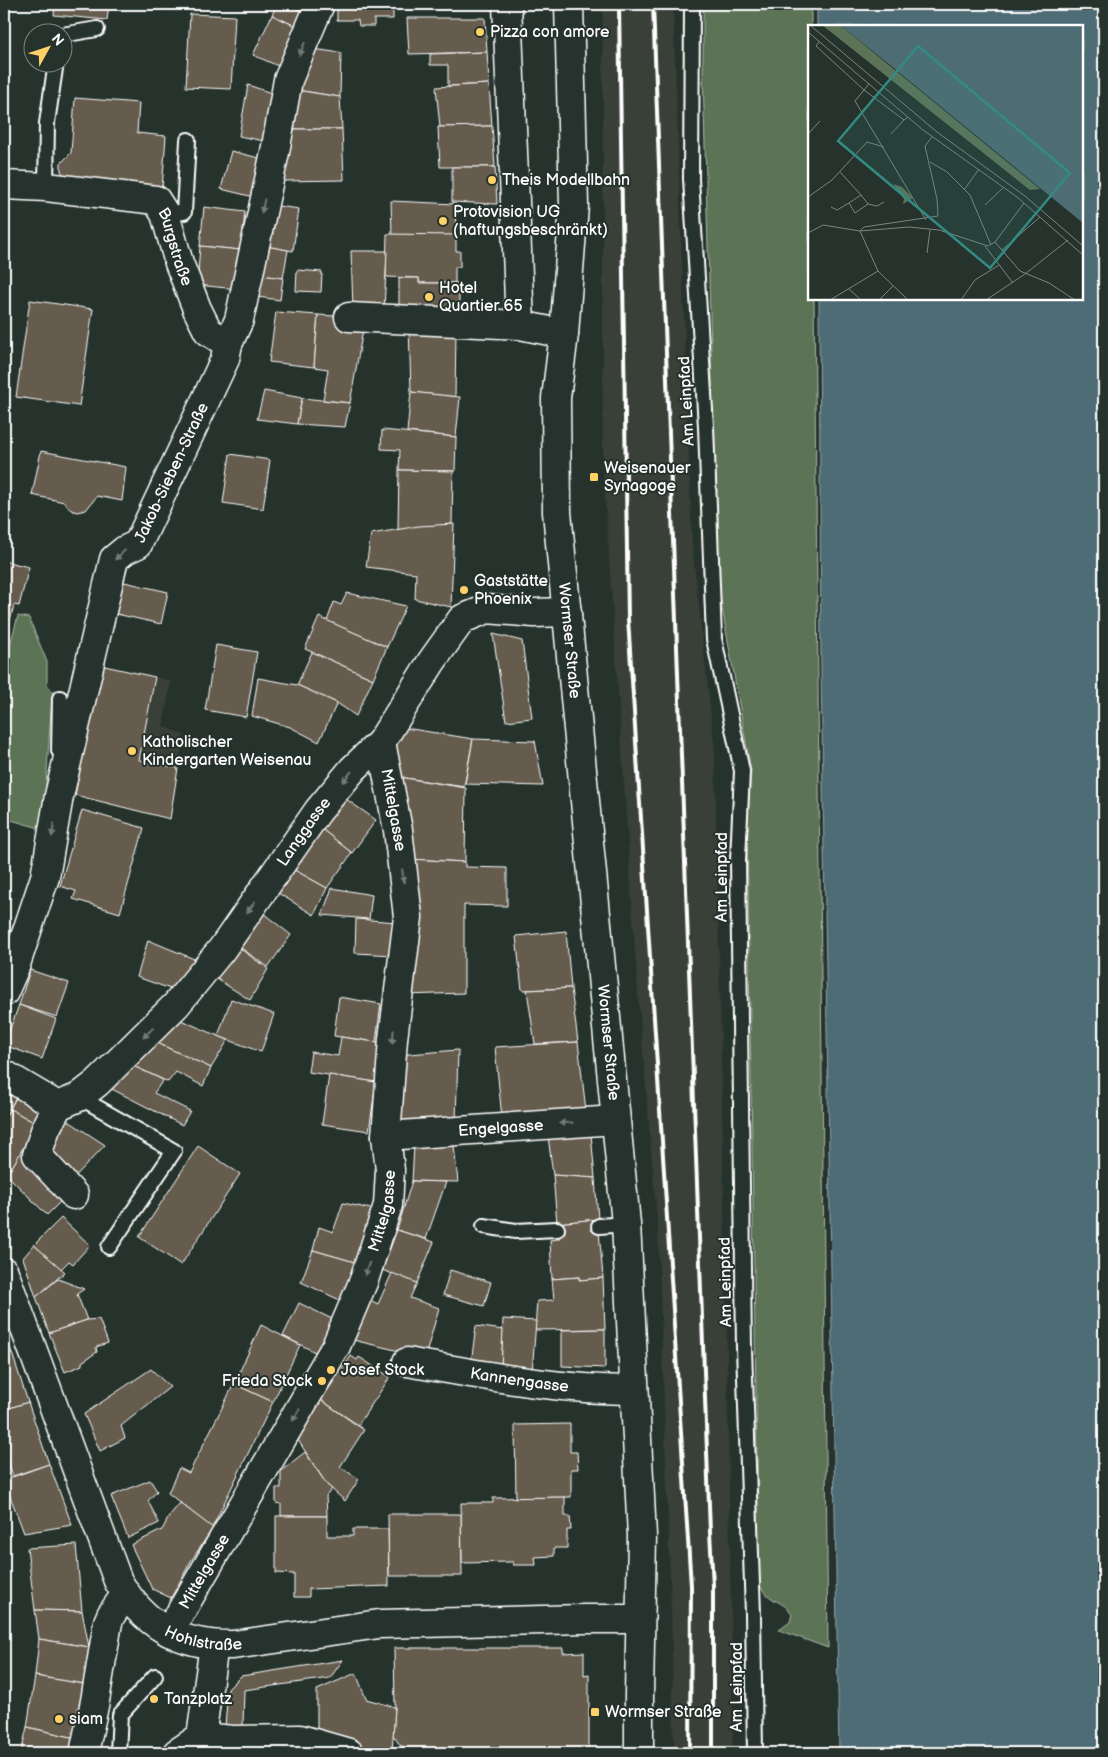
<svg xmlns="http://www.w3.org/2000/svg" width="1108" height="1757" viewBox="0 0 1108 1757" font-family="'Balsamiq Sans',sans-serif">
	<rect width="100%" height="100%" fill="#26332d"/>
	<filter id="ink" filterUnits="userSpaceOnUse"><feTurbulence type="fractalNoise" baseFrequency=".02" numOctaves="2"/><feDisplacementMap in="SourceGraphic" scale="10" xChannelSelector="R" yChannelSelector="G"/><feConvolveMatrix kernelMatrix="1 2 1 2 8 2 1 2 1" color-interpolation-filters="sRGB"/></filter>
	<g filter="url(#ink)">
		<!-- built -->
		<g fill="#393f37">
			<polygon points="603,4 673,4 692,545 715,752 727,1354 733,1753 674,1753 671,1607 658,1231 638,994 603,466"/>
			<polygon points="100,665 171,681 163,726 184,735 170,819 75,795"/>
		</g>
		<!-- green -->
		<g fill="#5d7357" stroke="#aeb9ab">
			<path d="M703,4H811V26H809V299H814L828,1648L779,1630L790,1622L792,1614C784,1600 769,1603 759,1584L747,833L751,771L718,585L703,78Z"/>
			<polygon points="18,616 29,618 47,662 47,684 54,696 51,711 43,829 4,818 4,667"/>
		</g>
		<!-- water -->
		<polygon fill="#4e6c74" stroke="#95a7ac" points="817,4 1104,4 1104,1753 839,1753 821,669 819,299 1082,299 1082,26 817,26"/>
		<!-- building -->
		<g fill="#655b4e" stroke="#fff">
			<polygon points="55,4 109,4 107,20 54,15"/>
			<polygon points="277,4 287,4 307,13 300,28 272,15"/>
			<polygon points="287,4 310,4 307,13"/>
			<polygon points="339,4 393,4 393,19 374,19 374,26 359,26 358,20 337,20 337,10"/>
			<polygon points="190,14 235,16 231,89 186,87"/>
			<polygon points="272,15 300,28 283,68 253,55"/>
			<polygon points="407,18 485,18 487,52 409,54"/>
			<polygon points="306,48 341,53 340,97 290,89"/>
			<polygon points="487,52 489,84 448,86 448,65 430,65 430,54"/>
			<polygon points="489,84 492,126 440,127 436,87"/>
			<polygon points="248,85 277,95 269,142 239,136"/>
			<polygon points="290,89 340,97 342,129 293,129"/>
			<polygon points="75,98 139,103 137,133 166,136 162,189 66,179 61,171 61,163 71,153"/>
			<polygon points="492,126 495,167 440,167 438,127"/>
			<polygon points="293,129 342,129 344,180 281,181"/>
			<polygon points="231,151 267,160 258,198 221,189"/>
			<polygon points="452,167 495,167 497,204 452,202"/>
			<polygon points="391,201 456,204 455,236 392,235"/>
			<polygon points="271,205 299,209 293,251 265,246"/>
			<polygon points="204,207 245,212 241,250 200,246"/>
			<polygon points="387,234 456,235 456,251 460,251 460,267 455,267 455,283 419,283 419,278 386,277"/>
			<polygon points="200,246 241,250 237,289 197,285"/>
			<polygon points="265,246 288,250 283,278 261,275"/>
			<polygon points="351,251 387,251 384,309 353,309"/>
			<polygon points="297,270 322,272 321,292 296,291"/>
			<polygon points="261,275 283,278 280,300 257,297"/>
			<polygon points="399,278 419,278 419,283 459,283 459,313 399,310"/>
			<polygon points="30,300 93,309 79,406 16,397"/>
			<polygon points="276,312 318,315 314,367 269,362"/>
			<polygon points="318,315 365,318 350,403 323,400 328,369 314,367"/>
			<polygon points="409,325 456,330 455,397 411,392"/>
			<polygon points="264,391 302,398 297,424 257,419"/>
			<polygon points="411,392 460,397 456,437 407,432"/>
			<polygon points="302,398 350,403 345,427 297,424"/>
			<polygon points="382,430 456,437 455,471 399,470 400,450 381,449"/>
			<polygon points="41,451 126,467 122,501 97,496 86,510 77,512 71,510 64,502 32,495"/>
			<polygon points="230,454 270,460 263,509 223,503"/>
			<polygon points="399,470 453,471 452,524 398,530"/>
			<polygon points="454,524 451,607 415,599 416,573 366,567 371,534 419,526"/>
			<polygon points="4,561 29,567 19,606 14,605 4,644"/>
			<polygon points="120,581 168,592 161,624 112,613"/>
			<polygon points="347,593 406,606 387,647 327,621 334,602 341,605"/>
			<polygon points="319,617 387,647 373,679 305,649"/>
			<polygon points="493,634 522,641 532,718 506,721"/>
			<polygon points="216,645 257,652 246,717 205,710"/>
			<polygon points="312,652 373,679 356,716 337,703 297,685"/>
			<polygon points="100,665 155,677 139,760 178,768 170,819 75,795"/>
			<polygon points="258,678 297,685 337,703 319,742 290,727 252,716"/>
			<polygon points="399,727 473,739 464,787 393,776 388,757"/>
			<polygon points="473,739 535,741 543,786 465,784"/>
			<polygon points="393,776 466,788 465,862 409,859"/>
			<polygon points="343,797 376,820 352,853 319,827"/>
			<polygon points="82,810 144,828 120,913 73,899 76,891 60,886"/>
			<polygon points="319,827 352,853 327,888 289,867"/>
			<polygon points="409,859 465,862 465,867 507,868 507,906 464,905 464,993 406,995"/>
			<polygon points="289,867 327,888 314,915 273,890"/>
			<polygon points="332,888 372,895 369,919 322,915"/>
			<polygon points="259,910 291,935 268,967 234,943"/>
			<polygon points="356,919 398,922 395,955 355,953"/>
			<polygon points="566,931 571,988 522,990 516,936"/>
			<polygon points="148,940 199,961 179,992 137,977"/>
			<polygon points="234,944 268,969 250,1000 209,974"/>
			<polygon points="30,970 69,983 57,1017 19,1005"/>
			<polygon points="571,988 578,1042 535,1044 527,990"/>
			<polygon points="339,997 381,1004 376,1042 334,1036"/>
			<polygon points="231,999 274,1014 261,1052 218,1036"/>
			<polygon points="19,1005 56,1019 42,1059 4,1045"/>
			<polygon points="176,1018 228,1040 211,1068 153,1041"/>
			<polygon points="341,1037 382,1043 376,1082 308,1072 311,1052 338,1056"/>
			<polygon points="153,1041 211,1068 203,1086 176,1072 168,1082 129,1064"/>
			<polygon points="578,1042 586,1111 502,1118 495,1047"/>
			<polygon points="458,1050 456,1122 395,1120 397,1055"/>
			<polygon points="129,1064 163,1080 154,1093 190,1111 182,1125 106,1086"/>
			<polygon points="329,1075 376,1082 369,1131 322,1124"/>
			<polygon points="4,1081 20,1090 4,1119"/>
			<polygon points="20,1090 47,1106 37,1124 10,1109"/>
			<polygon points="10,1109 37,1124 11,1169 4,1165 4,1119"/>
			<polygon points="67,1120 105,1145 70,1182 46,1154 50,1137"/>
			<polygon points="591,1134 595,1178 553,1175 548,1136"/>
			<polygon points="198,1146 240,1174 181,1265 139,1237"/>
			<polygon points="414,1146 454,1146 458,1182 412,1181"/>
			<polygon points="22,1150 63,1199 47,1215 4,1172 6,1167 11,1169"/>
			<polygon points="553,1175 595,1178 598,1219 557,1223"/>
			<polygon points="412,1181 446,1182 426,1239 397,1230"/>
			<polygon points="343,1203 376,1210 358,1263 313,1250 319,1227 333,1232"/>
			<polygon points="61,1218 90,1245 73,1264 69,1261 61,1269 34,1245"/>
			<polygon points="598,1219 603,1278 579,1280 579,1277 552,1279 550,1240 559,1239 557,1223"/>
			<polygon points="397,1230 434,1242 417,1283 382,1270"/>
			<polygon points="34,1245 65,1272 36,1297 23,1258"/>
			<polygon points="313,1250 358,1263 342,1301 301,1282"/>
			<polygon points="450,1270 491,1282 484,1306 443,1295"/>
			<polygon points="392,1273 417,1283 410,1298 439,1308 425,1357 353,1340 370,1300 378,1304"/>
			<polygon points="579,1277 579,1280 603,1278 605,1329 535,1330 537,1301 554,1300 552,1279"/>
			<polygon points="58,1279 84,1289 77,1294 87,1320 49,1333 36,1297"/>
			<polygon points="299,1303 334,1320 319,1354 283,1336"/>
			<polygon points="99,1319 108,1343 96,1347 97,1352 82,1362 82,1365 65,1372 49,1333 87,1320"/>
			<polygon points="503,1319 536,1321 532,1373 501,1367"/>
			<polygon points="261,1325 300,1345 273,1402 234,1384"/>
			<polygon points="476,1326 503,1330 501,1367 471,1363"/>
			<polygon points="605,1329 605,1368 562,1366 562,1330"/>
			<polygon points="4,1331 12,1353 4,1356"/>
			<polygon points="12,1353 28,1402 4,1410 4,1356"/>
			<polygon points="351,1356 357,1360 359,1357 390,1377 358,1425 321,1400"/>
			<polygon points="151,1369 170,1387 121,1426 125,1438 100,1451 84,1414"/>
			<polygon points="234,1384 273,1402 212,1528 168,1493 179,1468 189,1473"/>
			<polygon points="321,1400 364,1430 340,1467 359,1479 345,1501 327,1485 296,1437"/>
			<polygon points="28,1402 49,1464 13,1476 4,1447 4,1410"/>
			<polygon points="570,1424 570,1452 577,1452 578,1469 571,1469 571,1497 516,1498 515,1425"/>
			<polygon points="305,1452 327,1485 332,1489 326,1496 327,1516 281,1516 281,1504 276,1503 276,1488 281,1488 281,1471"/>
			<polygon points="49,1464 72,1525 24,1533 4,1480"/>
			<polygon points="150,1480 157,1491 148,1501 159,1523 128,1538 111,1496"/>
			<polygon points="565,1497 565,1516 570,1516 571,1530 567,1530 567,1548 554,1548 554,1556 535,1557 536,1565 513,1565 513,1562 508,1562 462,1563 461,1503 493,1503 493,1498"/>
			<polygon points="180,1503 213,1528 191,1561 171,1598 152,1589 131,1545 162,1530 170,1515"/>
			<polygon points="388,1514 461,1514 462,1576 389,1576"/>
			<polygon points="276,1516 327,1516 327,1536 353,1536 353,1529 388,1529 389,1586 309,1589 309,1597 294,1597 294,1574 276,1573"/>
			<polygon points="76,1545 82,1611 35,1610 27,1548"/>
			<polygon points="35,1610 82,1611 89,1647 39,1639"/>
			<polygon points="39,1639 89,1647 90,1685 35,1676"/>
			<polygon points="394,1648 563,1648 563,1653 584,1652 584,1675 589,1674 589,1753 415,1753 400,1745 393,1735 395,1707"/>
			<polygon points="343,1660 330,1678 244,1690 243,1726 225,1726 228,1689 241,1676"/>
			<polygon points="356,1673 366,1699 395,1707 392,1753 380,1753 317,1730 317,1690"/>
			<polygon points="35,1676 90,1685 80,1739 27,1727"/>
			<polygon points="27,1727 80,1739 76,1753 21,1753"/>
		</g>
		<g fill="none" stroke-linecap="round" stroke-linejoin="round">
			<defs>
				<g id="service">
					<polyline points="692,4 691,179 706,427 714,639 742,771 738,860 744,1348 753,1614 755,1753"/>
					<polyline points="62,35 97,29"/>
					<polyline points="46,187 47,123 56,62"/>
					<polyline points="165,214 184,212 188,140"/>
					<polyline points="59,751 60,698"/>
					<polyline points="79,1097 174,1151 109,1247"/>
					<polyline points="484,1226 516,1231 557,1229"/>
					<polyline points="599,1226 626,1224"/>
					<polyline points="118,1753 120,1715 155,1676"/>
				</g>
				<g id="minor">
					<polyline points="507,4 520,325 564,334"/>
					<path id="s1" d="M4,185L46,187L156,200L165,214L179,263L197,309L208,331L228,344"/>
					<polyline points="349,317 520,325"/>
					<path id="s2" d="M4,992L15,967L45,877L59,796L114,559L125,550L138,544L225,359L228,344L239,320L275,152L288,80L320,4"/>
					<path id="s3" d="M4,1074L58,1106L79,1097L97,1083L176,1005L222,949L318,811L353,769L381,742L432,661L462,619L487,609L534,613L567,612"/>
					<polyline points="58,1106 46,1128 37,1155 74,1195"/>
					<path id="s4" d="M386,1136L615,1120"/>
					<path id="s5" d="M407,1362C482,1375 557,1390 634,1390"/>
					<path id="s6" d="M169,1632L336,1346L364,1280L388,1205L390,1170L386,1136L393,1039L408,917L398,830L381,742"/>
					<polyline points="201,1737 233,1740 300,1739 349,1753"/>
					<polyline points="84,1753 95,1701 108,1622 111,1615 126,1594"/>
					<polyline points="177,1753 201,1737 214,1645"/>
				</g>
				<g id="tertiary">
					<path id="s7" d="M4,1272L118,1581C144,1626 181,1646 233,1645L379,1624L584,1619H640"/>
				</g>
				<g id="secondary">
					<path id="s8" d="M569,4L574,206L564,334L556,398L557,512L626,1224L642,1536L639,1695V1753"/>
				</g>
			</defs>
			<!-- service casing -->
			<use href="#service" stroke="#fff" stroke-width="18"/>
			<!-- minor casing -->
			<use href="#minor" stroke="#fff" stroke-width="31"/>
			<!-- tertiary casing -->
			<use href="#tertiary" stroke="#fff" stroke-width="31"/>
			<!-- secondary casing -->
			<use href="#secondary" stroke="#fff" stroke-width="31"/>
			<!-- service -->
			<use href="#service" stroke="#26332d" stroke-width="14"/>
			<!-- minor -->
			<use href="#minor" stroke="#26332d" stroke-width="28"/>
			<!-- tertiary -->
			<use href="#tertiary" stroke="#26332d" stroke-width="28"/>
			<!-- secondary -->
			<use href="#secondary" stroke="#26332d" stroke-width="28"/>
			<!-- rail -->
			<g stroke="#fff" stroke-width="4">
				<polyline points="619,4 628,619 691,1586 690,1753"/>
				<polyline points="653,4 710,1532 713,1586 713,1753"/>
			</g>
		</g>
		<!-- one-way arrows -->
		<defs><path id="oneway-solid" d="M-6-.8H1V-3.2L6.5 0L1 3.2V.8H-6Z" transform="scale(1.25)"/></defs>
		<g fill="#727a76">
			<use href="#oneway-solid" transform="translate(302 49) rotate(113)"/>
			<use href="#oneway-solid" transform="translate(263 206) rotate(102)"/>
			<use href="#oneway-solid" transform="translate(120 555) rotate(137)"/>
			<use href="#oneway-solid" transform="translate(347 777) rotate(130)"/>
			<use href="#oneway-solid" transform="translate(53 830) rotate(100)"/>
			<use href="#oneway-solid" transform="translate(403 876) rotate(83)"/>
			<use href="#oneway-solid" transform="translate(251 907) rotate(125)"/>
			<use href="#oneway-solid" transform="translate(148 1033) rotate(135)"/>
			<use href="#oneway-solid" transform="translate(393 1037) rotate(96)"/>
			<use href="#oneway-solid" transform="translate(566 1123) rotate(176)"/>
			<use href="#oneway-solid" transform="translate(367 1269) rotate(108)"/>
			<use href="#oneway-solid" transform="translate(296 1415) rotate(120)"/>
		</g>
	</g>
	<!-- markers -->
	<g fill="#ffd166" stroke="#26332d" stroke-width="2">
		<circle cx="480" cy="32" r="5"/>
		<circle cx="492" cy="180" r="5"/>
		<circle cx="443" cy="221" r="5"/>
		<circle cx="429" cy="297" r="5"/>
		<rect x="589" y="472" width="10" height="10" rx="2.5"/>
		<circle cx="464" cy="590" r="5"/>
		<circle cx="132" cy="751" r="5"/>
		<circle cx="331" cy="1370" r="5"/>
		<circle cx="322" cy="1381" r="5"/>
		<circle cx="154" cy="1699" r="5"/>
		<rect x="590" y="1707" width="10" height="10" rx="2.5"/>
		<circle cx="59" cy="1719" r="5"/>
	</g>
	<g text-anchor="middle" dominant-baseline="central" stroke-width="4" stroke-linejoin="round" paint-order="stroke">
		<!-- poi labels -->
		<g font-size="16" fill="#fff" stroke="#26332d" text-anchor="start">
			<text x="490" y="32">Pizza con amore</text>
			<text x="502" y="180">Theis Modellbahn</text>
			<text x="453" y="212">Protovision UG<tspan x="453" dy="18">(haftungsbeschränkt)</tspan></text>
			<text x="439" y="288">Hotel<tspan x="439" dy="18">Quartier 65</tspan></text>
			<text x="604" y="468">Weisenauer<tspan x="604" dy="18">Synagoge</tspan></text>
			<text x="474" y="581">Gaststätte<tspan x="474" dy="18">Phoenix</tspan></text>
			<text x="142" y="742">Katholischer<tspan x="142" dy="18">Kindergarten Weisenau</tspan></text>
			<text x="341" y="1370">Josef Stock</text>
			<text x="312" y="1381" text-anchor="end">Frieda Stock</text>
			<text x="164" y="1699">Tanzplatz</text>
			<text x="605" y="1712">Wormser Straße</text>
			<text x="69" y="1719">siam</text>
		</g>
		<!-- street labels -->
		<g font-size="16" fill="#fff" stroke="#26332d">
			<text stroke="none"><textPath href="#s1" startOffset="204">Burgstraße</textPath></text>
			<text transform="translate(687 401) rotate(-93)">Am Leinpfad</text>
			<text stroke="none"><textPath href="#s2" startOffset="555">Jakob-Sieben-Straße</textPath></text>
			<text stroke="none"><textPath href="#s8" startOffset="638">Wormser Straße</textPath></text>
			<text transform="translate(393 810) rotate(80)">Mittelgasse</text>
			<text stroke="none"><textPath href="#s3" startOffset="435">Langgasse</textPath></text>
			<text transform="translate(722 877) rotate(-90)">Am Leinpfad</text>
			<text stroke="none"><textPath href="#s8" startOffset="1042">Wormser Straße</textPath></text>
			<text stroke="none"><textPath href="#s4" startOffset="115">Engelgasse</textPath></text>
			<text stroke="none"><textPath href="#s6" startOffset="475">Mittelgasse</textPath></text>
			<text transform="translate(726 1282) rotate(-91)">Am Leinpfad</text>
			<text stroke="none"><textPath href="#s5" startOffset="114">Kannengasse</textPath></text>
			<text stroke="none"><textPath href="#s6" startOffset="70">Mittelgasse</textPath></text>
			<text stroke="none"><textPath href="#s7" startOffset="438">Hohlstraße</textPath></text>
			<text transform="translate(737 1687) rotate(-90)">Am Leinpfad</text>
		</g>
	</g>
	<!-- overview -->
	<g transform="translate(808 25)">
		<rect width="275" height="275" fill="#26332d"/>
		<path d="M14,0H32L232,164L222,165ZM85,159L94,162L105,173L95,179L96,174Z" fill="#5d7357"/>
		<path d="M32,0H275V198L82,40Z" fill="#4e6c74"/>
		<path fill="none" stroke="#7d8581" stroke-width="1" d="M2,0L129,107L217,171L275,221M0,7L115,105L209,172L275,230M11,17L8,21L56,65L96,95L100,92M61,59L47,76L118,195M0,109L12,96M83,109L96,95M122,137L139,147L162,170L183,220M32,147L53,170L41,178L47,188L60,179L53,170M156,165L171,144M0,172L24,155L59,117L76,122M60,179L69,181L76,177M177,180L196,162M23,182L29,185L41,178M0,208L15,200L52,206L101,202L131,205L180,221L187,217L216,178M187,217L212,246L241,258L267,275M177,221L205,258M194,225L232,192M119,228L122,205M41,264L53,275M22,275L70,246M71,275L85,261M100,275L70,246L52,206L56,202L130,191L129,174L117,121L124,112M153,275L167,255L191,240M178,275L217,249L260,215"/>
		<path fill="#338b84" fill-opacity="0.15" stroke="#338b84" stroke-width="2.5" d="M110,21L262,148L182,243L30,116Z"/>
		<rect width="275" height="275" fill="none" stroke="#fff" stroke-width="2.5"/>
	</g>
	<!-- margin -->
	<rect width="1108" height="1757" fill="none" stroke="#26332d" stroke-width="20"/>
	<rect x="10" y="10" width="1088" height="1737" fill="none" stroke="#fff" stroke-width="2" filter="url(#ink)"/>
	<!-- north arrow -->
	<g transform="translate(48 48) rotate(50)"><circle r="24" fill="#26332d" stroke="#7d8581"/>
	<path d="M0-4L9 19L0 12L-9 19Z" fill="#ffd166"/>
	<text y="-8" font-size="14" font-weight="bold" text-anchor="middle" fill="#ffffff">N</text>
	</g>
</svg>
